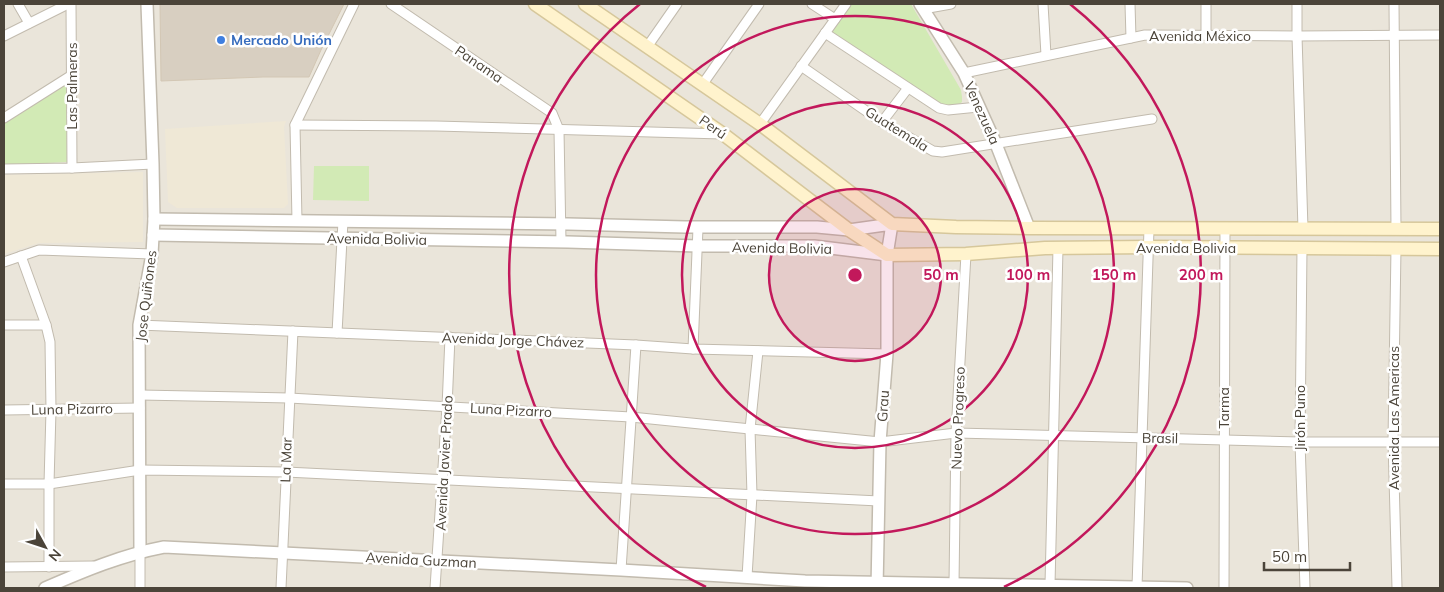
<svg xmlns="http://www.w3.org/2000/svg" width="1444" height="592" viewBox="0 0 1444 592" font-family="Mulish,sans-serif">
	<rect width="100%" height="100%" fill="#f6f3ec"/>
	<!-- residential -->
	<rect fill="#eae5da" x="4" y="4" width="1436" height="584"/>
	<!-- education -->
	<g fill="#efe8d6">
		<polygon points="286,121 284,127 288,204 284,208 177,208 168,202 165,129"/>
		<polygon points="143,172 143,242 39,243 4,254 4,175"/>
	</g>
	<!-- green -->
	<g fill="#d2eab5">
		<polygon points="850,4 911,4 961,90 962,97 962,102 958,105 938,106 835,36 832,30"/>
		<polygon points="68,83 68,162 4,165 4,124"/>
		<polygon points="314,166 369,166 369,201 313,200"/>
	</g>
	<!-- building -->
	<polygon fill="#d8cfc1" stroke="#d3c7b4" points="160,4 344,4 321,50 309,77 263,77 161,81"/>
	<g fill="none" stroke-linecap="round" stroke-linejoin="round">
		<defs>
			<g id="minor">
				<polyline points="18,4 29,23"/>
				<polyline points="71,4 72,168"/>
				<polyline points="391,4 552,113 559,130 561,242"/>
				<polyline points="812,4 835,19"/>
				<polyline points="1043,4 1046,55"/>
				<polyline points="1130,4 1131,38"/>
				<polyline points="1206,4 1206,35"/>
				<polyline points="1297,4 1297,36 1303,229"/>
				<polyline points="1394,4 1396,229"/>
				<polyline points="923,9 951,4"/>
				<polyline points="825,33 939,108 948,110 978,107"/>
				<polyline points="4,36 68,4"/>
				<polyline points="647,47 677,4"/>
				<polyline points="801,66 882,122 933,151 942,152 1152,119"/>
				<polyline points="964,73 1145,35 1297,36 1440,35"/>
				<polyline points="702,85 759,4"/>
				<polyline points="4,118 72,75"/>
				<polyline points="882,122 908,88"/>
				<polyline points="760,124 846,4"/>
				<polyline points="295,125 436,126 722,134"/>
				<polyline points="4,169 72,168 153,164"/>
				<polyline points="297,221 295,125 354,4"/>
				<polyline points="1302,248 1300,442 1305,588"/>
				<polyline points="1396,248 1393,441 1397,588"/>
				<polyline points="21,256 46,325 50,342 51,410 49,484 49,567"/>
				<polyline points="4,262 39,250 152,254"/>
				<polyline points="4,325 46,325"/>
				<polyline points="139,325 636,345 693,349 887,354"/>
				<polyline points="337,333 343,221"/>
				<polyline points="693,349 698,228"/>
				<polyline points="140,395 289,398 631,417 880,442 956,433 1300,442 1440,442"/>
				<polyline points="4,410 140,408"/>
				<polyline points="4,484 49,484 140,470 286,472 879,501"/>
				<polyline points="140,552 140,588"/>
				<polyline points="4,567 93,566"/>
				<polyline points="621,570 636,345"/>
				<polyline points="747,577 752,495 750,429 758,351"/>
				<polyline points="954,584 956,433 966,254"/>
				<polyline points="1050,585 1058,248"/>
				<polyline points="1137,587 1149,229"/>
				<polyline points="281,588 293,331"/>
				<polyline points="435,588 447,407 450,337"/>
				<polyline points="1224,588 1225,228"/>
			</g>
			<g id="tertiary">
				<polyline points="920,4 964,73 996,144 1029,228"/>
				<polyline points="154,219 568,224 685,227 817,227 849,230 892,224 887,255 887,354 880,442 877,588"/>
				<polyline points="153,235 568,242 698,246 814,246 887,255"/>
				<polyline points="140,552 139,325 152,254 154,219 153,164 147,4"/>
				<path d="M45,588C84,571 122,555 164,547L621,570L805,581L1187,588"/>
			</g>
			<g id="secondary">
				<polyline points="535,4 723,134 849,230 887,255 966,254 1045,248 1149,247 1440,249"/>
				<polyline points="585,4 760,124 892,224 956,227 1029,228 1440,229"/>
			</g>
		</defs>
		<!-- minor casing -->
		<use href="#minor" stroke="#c2bbae" stroke-width="11"/>
		<!-- tertiary casing -->
		<use href="#tertiary" stroke="#c2bbae" stroke-width="14"/>
		<!-- secondary casing -->
		<use href="#secondary" stroke="#d6c79b" stroke-width="15"/>
		<!-- minor -->
		<use href="#minor" stroke="#fff" stroke-width="9"/>
		<!-- tertiary -->
		<use href="#tertiary" stroke="#fff" stroke-width="11"/>
		<!-- secondary -->
		<use href="#secondary" stroke="#fff3cd" stroke-width="12"/>
	</g>
	<!-- distance rings -->
	<circle cx="855" cy="275" r="86" fill="#c2185b" fill-opacity=".12"/>
	<g fill="none" stroke="#c2185b" stroke-width="2.5">
		<circle cx="855" cy="275" r="86"/>
		<circle cx="855" cy="275" r="173"/>
		<circle cx="855" cy="275" r="259"/>
		<path d="M706 587A346 346 0 0 1 640 4M1070 4A346 346 0 0 1 1004 587"/>
	</g>
	<!-- markers -->
	<circle fill="#3f7fe0" stroke="#fff" stroke-width="2" cx="221" cy="40" r="5"/>
	<g text-anchor="middle" dominant-baseline="central" stroke-width="5" stroke-linejoin="round" paint-order="stroke">
		<!-- street labels -->
		<g font-size="14" fill="#4b4439" stroke="#fff">
			<text x="1200" y="36">Avenida México</text>
			<text transform="translate(479 64) rotate(34)">Panama</text>
			<text transform="translate(72 86) rotate(-90)">Las Palmeras</text>
			<text transform="translate(982 113) rotate(66)">Venezuela</text>
			<text transform="translate(713 127) rotate(35)">Perú</text>
			<text transform="translate(897 129) rotate(32)">Guatemala</text>
			<text transform="translate(377 239) rotate(1)">Avenida Bolivia</text>
			<text transform="translate(782 248) rotate(1)">Avenida Bolivia</text>
			<text x="1186" y="248">Avenida Bolivia</text>
			<text transform="translate(146 296) rotate(-83)">Jose Quiñones</text>
			<text transform="translate(513 340) rotate(2)">Avenida Jorge Chávez</text>
			<text transform="translate(883 406) rotate(-86)">Grau</text>
			<text transform="translate(1224 408) rotate(-90)">Tarma</text>
			<text transform="translate(72 409) rotate(-1)">Luna Pizarro</text>
			<text transform="translate(511 410) rotate(3)">Luna Pizarro</text>
			<text transform="translate(958 418) rotate(-88)">Nuevo Progreso</text>
			<text transform="translate(1300 418) rotate(-90)">Jirón Puno</text>
			<text transform="translate(1394 418) rotate(-90)">Avenida Las Americas</text>
			<text transform="translate(1160 438) rotate(1)">Brasil</text>
			<text transform="translate(286 460) rotate(-88)">La Mar</text>
			<text transform="translate(444 463) rotate(-87)">Avenida Javier Prado</text>
			<text transform="translate(421 560) rotate(3)">Avenida Guzman</text>
		</g>
		<!-- shop labels -->
		<g font-size="14" font-weight="bold" fill="#366cbe" stroke="#fff" text-anchor="start">
			<text x="231" y="40">Mercado Unión</text>
		</g>
	</g>
	<circle cx="855" cy="275" r="8" fill="#c2185b" stroke="#fff" stroke-width="2.5"/>
	<g font-size="15" text-anchor="middle" font-weight="bold" fill="#c2185b" stroke="#fff" stroke-width="5" stroke-linejoin="round" paint-order="stroke">
		<text x="941" y="280">50 m</text>
		<text x="1028" y="280">100 m</text>
		<text x="1114" y="280">150 m</text>
		<text x="1201" y="280">200 m</text>
	</g>
	<!-- border -->
	<rect width="1444" height="592" fill="none" stroke="#4b4439" stroke-width="10"/>
	<!-- north arrow -->
	<g transform="translate(45 547) rotate(130)" stroke="#ffffff" stroke-width="4" paint-order="stroke">
	<path d="M0-4L9 19L0 12L-9 19Z" fill="#4b4439"/>
	<text y="-8" font-size="14" font-weight="bold" text-anchor="middle" fill="#4b4439">N</text>
	</g>
	<!-- scale -->
	<path d="M1264 562v8h86v-8" fill="none" stroke="#4b4439" stroke-width="2.5"/>
	<text x="1272" y="562" font-size="15" fill="#4b4439" stroke="#ffffff" stroke-width="4" paint-order="stroke">50 m</text>
</svg>
